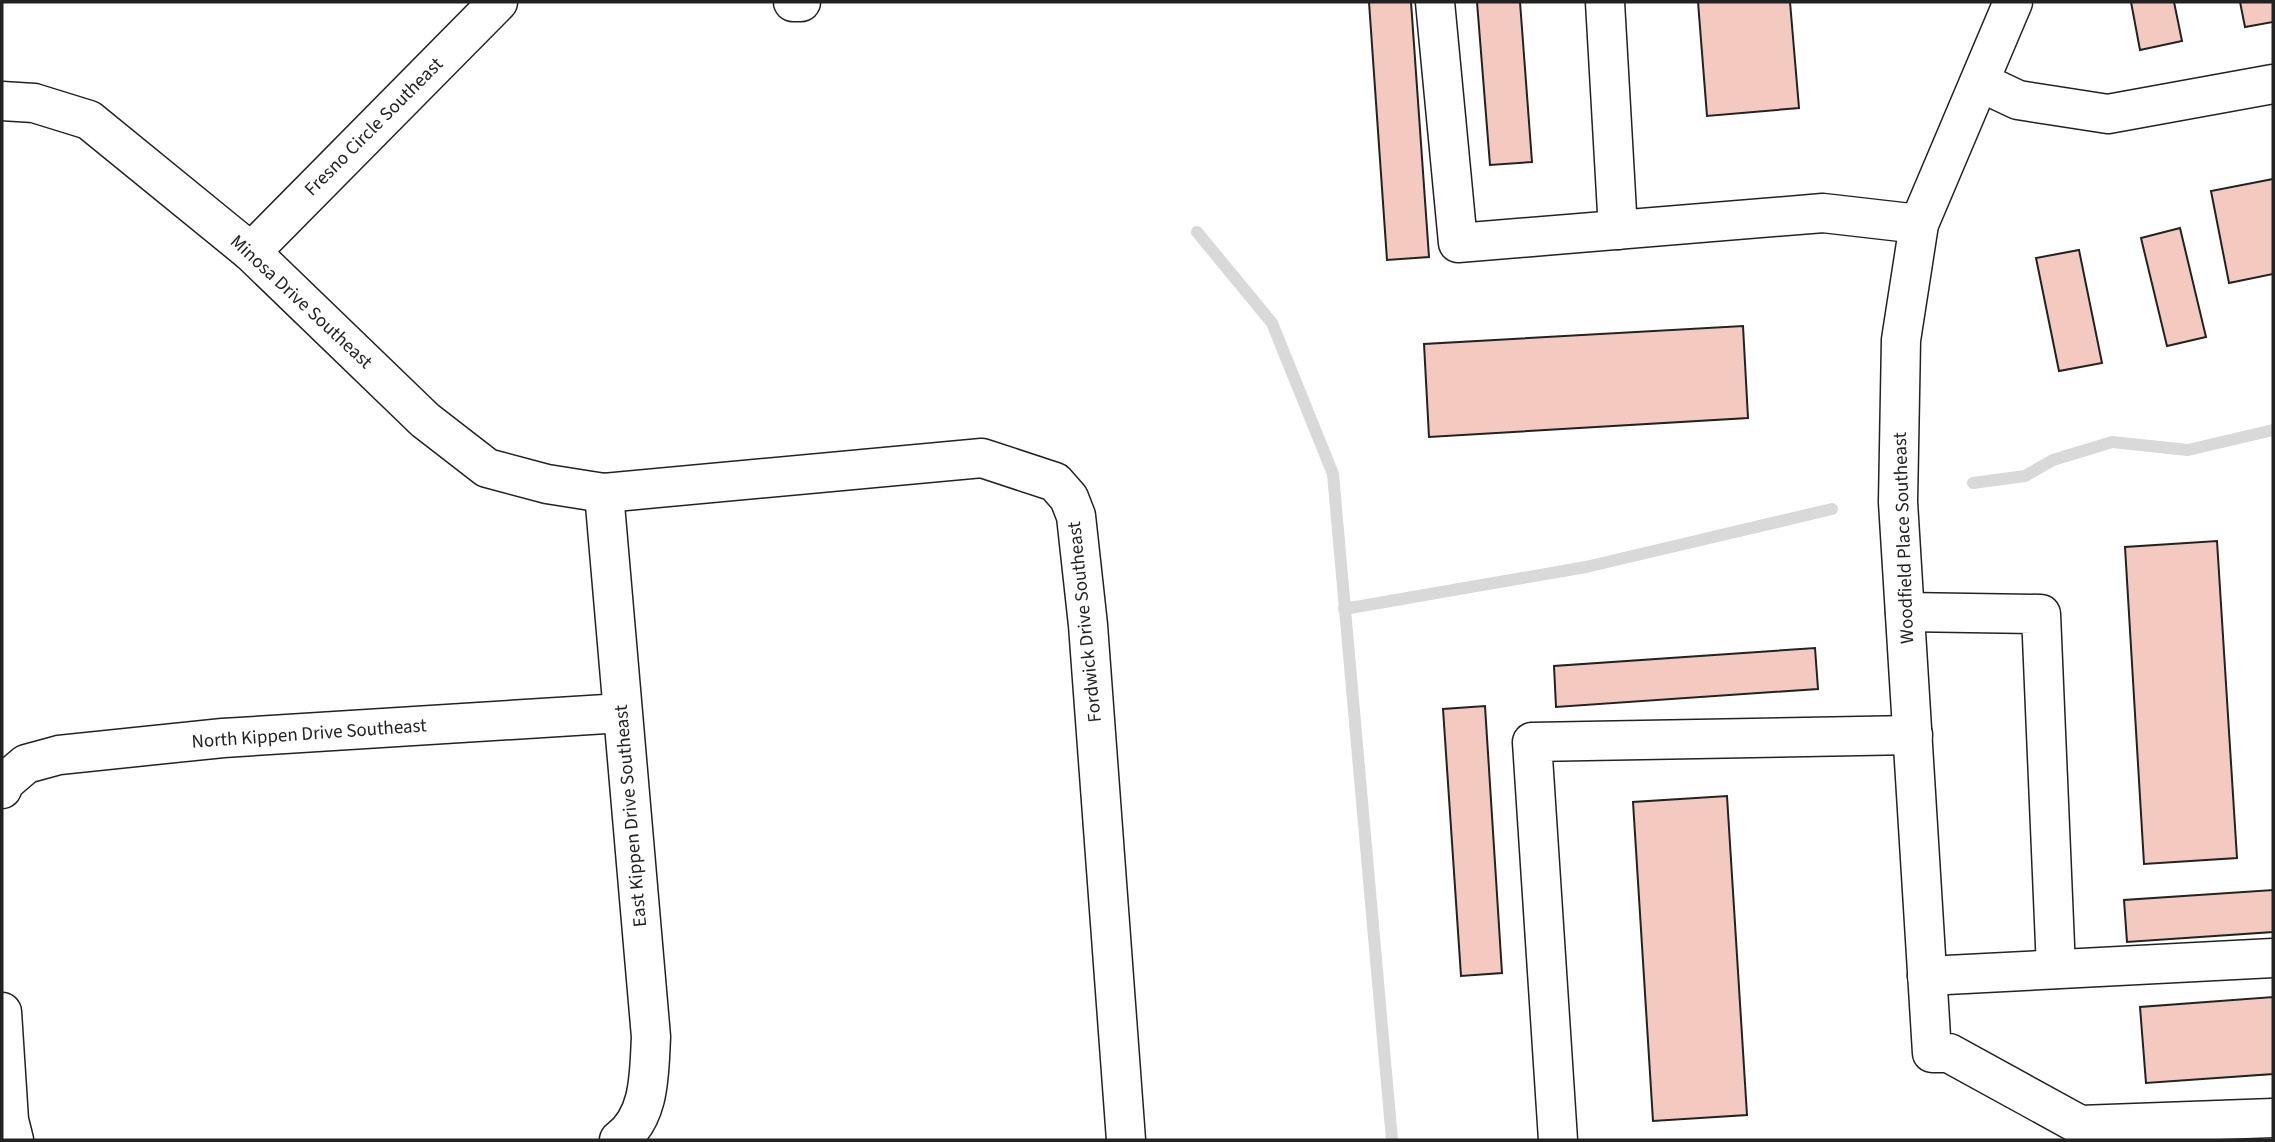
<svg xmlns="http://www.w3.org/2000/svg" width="2275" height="1142" viewBox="0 0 2275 1142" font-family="'Source Sans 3',sans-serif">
	<rect width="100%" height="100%" fill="#fff"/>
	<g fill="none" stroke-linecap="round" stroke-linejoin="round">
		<!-- stream -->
		<g stroke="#d9d9d9" stroke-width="12">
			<polyline points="1197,232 1272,323 1333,474 1392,1140"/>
			<polyline points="1973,483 2025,476 2053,460 2112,442 2188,450 2273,430"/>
			<polyline points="1344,609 1586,567 1832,509"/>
		</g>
	</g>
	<!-- building -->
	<g fill="#f3c9c0" stroke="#222" stroke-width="2">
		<polygon points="1369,2 1411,2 1429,257 1387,260"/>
		<polygon points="1477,2 1520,2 1532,162 1490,165"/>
		<polygon points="1698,2 1790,2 1799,108 1707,116"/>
		<polygon points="2131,2 2174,2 2182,41 2140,50"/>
		<polygon points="2240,2 2273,2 2273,22 2245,27"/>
		<polygon points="2273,179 2273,274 2229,283 2211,191"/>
		<polygon points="2180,228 2206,337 2167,346 2141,238"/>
		<polygon points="2079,250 2102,363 2059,371 2036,258"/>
		<polygon points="1743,326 1748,418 1429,437 1424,344"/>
		<polygon points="2217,541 2237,858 2144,864 2125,547"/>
		<polygon points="1815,648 1818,689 1556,707 1554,666"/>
		<polygon points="1485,706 1502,973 1461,976 1443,709"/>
		<polygon points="1727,796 1747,1115 1653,1121 1633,802"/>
		<polygon points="2273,890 2273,932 2127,942 2124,900"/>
		<polygon points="2273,997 2273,1074 2146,1083 2140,1007"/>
	</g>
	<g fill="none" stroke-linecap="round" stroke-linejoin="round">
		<defs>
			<g id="minor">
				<polyline points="793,2 801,2"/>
				<polyline points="1435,2 1458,243 1823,213 1919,224"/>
				<polyline points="1605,2 1618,230"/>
				<polyline points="2013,2 1919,224 1901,340 1898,502 1932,1053 1949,1053 2080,1125 2273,1118"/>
				<polyline points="1980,82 2018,100 2108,114 2273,84"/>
				<polyline points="2,101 34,103 89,120 251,252 425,420 487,468 547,484 604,493 982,458 1055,482 1069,498 1076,516 1088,625 1126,1140"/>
				<polyline points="251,252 498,2"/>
				<path d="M604,493L651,1037C649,1072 651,1117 619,1140"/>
				<polyline points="1905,612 2041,614 2056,969"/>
				<polyline points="2,789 5,782 26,764 59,755 223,738 622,713"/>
				<polyline points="1927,976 2273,958"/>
				<polyline points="2,1012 9,1120 14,1140"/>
				<polyline points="1558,1140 1532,742 1913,735"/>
			</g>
		</defs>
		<!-- minor casing -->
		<use href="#minor" stroke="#222" stroke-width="41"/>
		<!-- minor -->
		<use href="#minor" stroke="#fff" stroke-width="38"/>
	</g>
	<g text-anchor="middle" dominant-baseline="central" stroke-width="5" stroke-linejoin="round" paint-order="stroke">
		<!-- street labels -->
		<g font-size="19" fill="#222" stroke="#fff">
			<text transform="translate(374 127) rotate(-45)">Fresno Circle Southeast</text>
			<text transform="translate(301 302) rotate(43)">Minosa Drive Southeast</text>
			<text transform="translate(1904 538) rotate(-92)">Woodfield Place Southeast</text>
			<text transform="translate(1085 622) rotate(-96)">Fordwick Drive Southeast</text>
			<text transform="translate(309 734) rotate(-4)">North Kippen Drive Southeast</text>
			<text transform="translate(631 816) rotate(-95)">East Kippen Drive Southeast</text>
		</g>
	</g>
	<!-- border -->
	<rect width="2275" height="1142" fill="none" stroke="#222222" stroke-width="7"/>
</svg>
